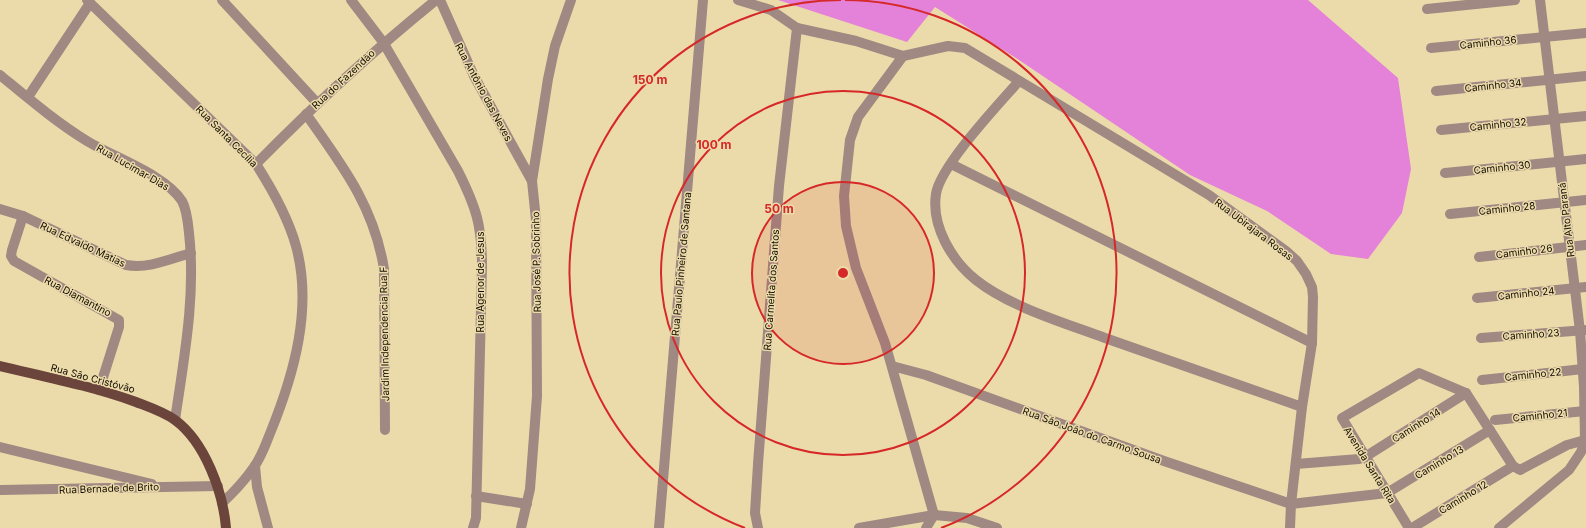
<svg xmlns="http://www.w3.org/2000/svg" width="1586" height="528" viewBox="0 0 1586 528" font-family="Inter,sans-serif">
	<rect width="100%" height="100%" fill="#ecdbaa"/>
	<!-- green -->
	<polygon fill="#e481d8" points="778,0 1308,0 1398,78 1411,169 1402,213 1368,259 1331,254 1267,211 1190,175 1016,58 935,7 907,42"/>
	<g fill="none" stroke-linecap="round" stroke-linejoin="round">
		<!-- minor -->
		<g stroke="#a08883" stroke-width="10">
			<path d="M87,0L256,164C272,189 288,217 296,246C313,308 294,374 271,431C266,443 262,456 254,467C245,480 234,492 222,503"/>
			<polyline points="222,0 317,103"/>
			<path d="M351,0L383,42L458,171C476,207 482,225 482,266L476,518L473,528"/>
			<polyline points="440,0 474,76 532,181"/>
			<polyline points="738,0 771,10 797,28 856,41 903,56 948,46 965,48 1209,195 1286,251 1297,261 1306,274 1312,287 1313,297 1312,343 1302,407 1291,504 1290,528"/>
			<polyline points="1427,9 1515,0"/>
			<polyline points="1431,48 1586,33"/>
			<polyline points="903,56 858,117 850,140 844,196 846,226 856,268 885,343 934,515"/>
			<path d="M0,75C28,98 56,122 87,141C113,157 166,175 182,201C187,210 188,223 189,233C196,296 184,358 175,420"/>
			<path d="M1019,81C999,104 940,166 936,194C931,226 952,261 976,280C1010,307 1065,323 1105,338C1171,361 1236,384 1302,407"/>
			<polyline points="1436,91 1586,76"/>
			<polyline points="28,97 90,3"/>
			<path d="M306,114C342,165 374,206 384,269L385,430"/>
			<polyline points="1441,130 1586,116"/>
			<path d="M256,164C313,106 373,51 436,0"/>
			<polyline points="951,164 1312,343"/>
			<polyline points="1445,173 1586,159"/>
			<path d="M0,209L23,216L126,265C148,269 170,259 191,253"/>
			<polyline points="1450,214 1586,200"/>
			<polyline points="23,216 12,250 11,256 14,261 119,320 119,327 99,390"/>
			<polyline points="1479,257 1586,245"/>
			<polyline points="1477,298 1586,287"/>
			<polyline points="1481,338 1586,330"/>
			<polyline points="892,366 926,375 1164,461 1291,504 1387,493 1490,430"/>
			<polyline points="1482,380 1583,369"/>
			<polyline points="1495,420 1585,411"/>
			<polyline points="0,447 152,484"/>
			<polyline points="1296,464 1359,459 1365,457 1466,393"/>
			<polyline points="255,466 257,487 268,528"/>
			<polyline points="0,490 218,486"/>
			<polyline points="476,496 527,504"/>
			<polyline points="521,528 530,489 537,396 536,220 532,181 548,79 555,46 571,0"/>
			<polyline points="659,528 703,0"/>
			<polyline points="758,528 755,513 758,464 779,186 797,28"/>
			<polyline points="859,528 934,515 967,518 997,528"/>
			<polyline points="926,528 934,515"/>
			<polyline points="1409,528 1342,418 1419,373 1466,393 1513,466 1520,470 1567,445 1585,440"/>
			<polyline points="1412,528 1513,466"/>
			<polyline points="1499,528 1569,470 1581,452 1585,440 1584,387 1580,331 1540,0"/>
		</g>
		<!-- major -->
		<path stroke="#6b443c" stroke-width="10" d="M0,366C46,377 92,386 136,402C149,407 164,412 175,420C205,442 223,492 226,528"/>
	</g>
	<!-- distance rings -->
	<circle cx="843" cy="273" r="91" fill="#d62828" fill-opacity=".12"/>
	<g fill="none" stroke="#d62828" stroke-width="2">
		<circle cx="843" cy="273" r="91"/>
		<circle cx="843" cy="273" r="182"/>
		<path d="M745 528A273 273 0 0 1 841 0M845 0A273 273 0 0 1 941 528"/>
	</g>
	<g text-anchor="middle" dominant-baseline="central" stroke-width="3" stroke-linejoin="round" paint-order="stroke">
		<!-- street labels -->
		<g font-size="10" fill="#130d00" stroke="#ecdbaa">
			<text transform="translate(1488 42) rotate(-6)">Caminho 36</text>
			<text transform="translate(343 79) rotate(-43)">Rua do Fazendão</text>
			<text transform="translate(1493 85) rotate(-6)">Caminho 34</text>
			<text transform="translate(484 92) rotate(62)">Rua Antônio das Neves</text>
			<text transform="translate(1498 124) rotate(-6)">Caminho 32</text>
			<text transform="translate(227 136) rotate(45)">Rua Santa Cecília</text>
			<text transform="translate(133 167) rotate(30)">Rua Lucimar Dias</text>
			<text transform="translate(1502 167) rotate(-6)">Caminho 30</text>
			<text transform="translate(1507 208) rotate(-6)">Caminho 28</text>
			<text transform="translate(1566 220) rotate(-97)">Rua Alto Paraná</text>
			<text transform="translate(1254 229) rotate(37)">Rua Ubirajara Rosas</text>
			<text transform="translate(83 244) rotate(25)">Rua Edvaldo Matias</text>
			<text transform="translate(1524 251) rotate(-7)">Caminho 26</text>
			<text transform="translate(536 262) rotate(-91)">Rua José P. Sobrinho</text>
			<text transform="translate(681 264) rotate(-85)">Rua Paulo Pinheiro de Santana</text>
			<text transform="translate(480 282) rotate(-90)">Rua Agenor de Jesus</text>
			<text transform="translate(771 290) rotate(-86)">Rua Carmelita dos Santos</text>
			<text transform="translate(1526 293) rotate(-6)">Caminho 24</text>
			<text transform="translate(78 296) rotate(28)">Rua Diamantino</text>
			<text transform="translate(384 334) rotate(-91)">Jardim Independencia Rua F</text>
			<text transform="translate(1531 334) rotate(-4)">Caminho 23</text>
			<text transform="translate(1533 374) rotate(-6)">Caminho 22</text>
			<text transform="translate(93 378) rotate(15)">Rua São Cristóvão</text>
			<text transform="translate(1540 415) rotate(-6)">Caminho 21</text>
			<text transform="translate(1416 425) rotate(-32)">Caminho 14</text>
			<text transform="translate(1092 435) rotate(20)">Rua São João do Carmo Sousa</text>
			<text transform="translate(1439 462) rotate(-31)">Caminho 13</text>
			<text transform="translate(1370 465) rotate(58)">Avenida Santa Rita</text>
			<text transform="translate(109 488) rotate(-2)">Rua Bernade de Brito</text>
			<text transform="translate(1463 497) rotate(-31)">Caminho 12</text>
		</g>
	</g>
	<circle cx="843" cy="273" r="6" fill="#d62828" stroke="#ecdbaa" stroke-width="2"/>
	<g font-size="12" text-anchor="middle" font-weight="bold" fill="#d62828" stroke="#ecdbaa" stroke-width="3" stroke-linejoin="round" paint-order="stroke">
		<text x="650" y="84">150 m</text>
		<text x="714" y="149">100 m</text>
		<text x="779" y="213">50 m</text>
	</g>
</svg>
